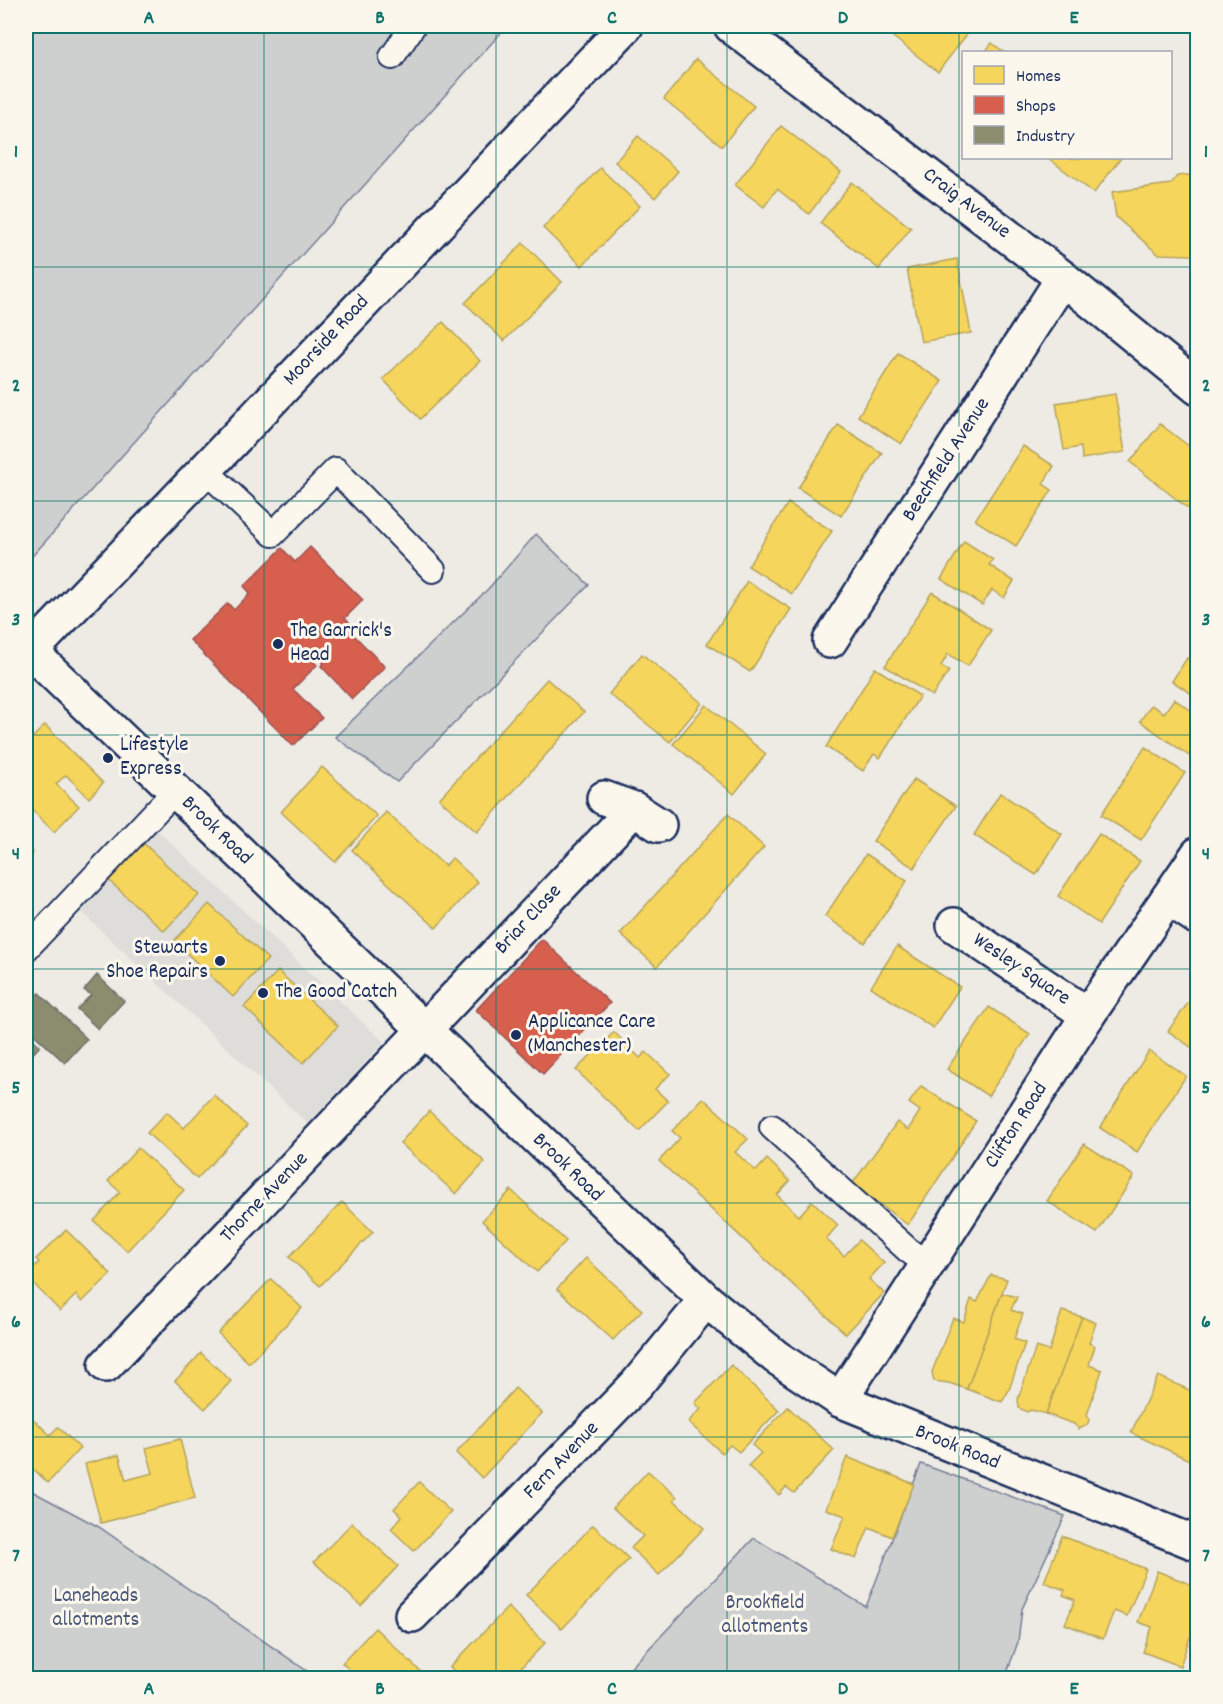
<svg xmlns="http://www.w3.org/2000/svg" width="1223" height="1704" viewBox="0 0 1223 1704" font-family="Dekko,sans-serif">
	<rect width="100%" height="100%" fill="#eeebe4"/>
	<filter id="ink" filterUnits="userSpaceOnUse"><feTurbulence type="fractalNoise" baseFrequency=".0167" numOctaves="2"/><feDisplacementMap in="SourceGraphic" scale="12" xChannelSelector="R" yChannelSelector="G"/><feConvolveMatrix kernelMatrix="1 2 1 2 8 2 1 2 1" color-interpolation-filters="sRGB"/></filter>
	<g filter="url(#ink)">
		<!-- built -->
		<polygon fill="#deddda" points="155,828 384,1042 308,1124 79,910"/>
		<!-- green -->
		<g fill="#cecfcf" stroke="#747f96" stroke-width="1.5">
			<polygon points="26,26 507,26 26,563"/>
			<polygon points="536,534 589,585 397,782 335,737 488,589"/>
			<polygon points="921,1464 1065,1516 1022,1609 1018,1642 1005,1678 621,1678 754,1538 866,1607"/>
			<polygon points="26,1488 99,1527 317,1678 26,1678"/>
		</g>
		<!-- homes -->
		<g fill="#f6d55c" stroke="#b4a35d" stroke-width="1.5">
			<polygon points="879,26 966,26 971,29 938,72"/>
			<polygon points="992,43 1004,52 985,52"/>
			<polygon points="696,59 754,106 722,146 664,99"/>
			<polygon points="781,126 841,172 809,214 777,189 764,207 735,185"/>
			<polygon points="638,136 678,171 655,198 615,162"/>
			<polygon points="1048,158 1121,158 1094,193"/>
			<polygon points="600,168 640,206 582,266 543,228"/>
			<polygon points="1198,174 1198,250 1192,255 1158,254 1116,217 1112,192 1171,184 1177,176"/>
			<polygon points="852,182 911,228 879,269 820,223"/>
			<polygon points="523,243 562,282 504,341 465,303"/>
			<polygon points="957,259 971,333 921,342 907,269"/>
			<polygon points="443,322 480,361 420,419 383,379"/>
			<polygon points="898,353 942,381 901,444 858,416"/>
			<polygon points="1115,394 1125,452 1082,459 1081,447 1064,450 1056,403"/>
			<polygon points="1160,424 1198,453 1198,512 1196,515 1130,462"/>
			<polygon points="838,425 882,453 841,516 798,488"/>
			<polygon points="1023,446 1054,466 1043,484 1052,490 1016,546 975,520"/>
			<polygon points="788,503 832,531 792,594 748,566"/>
			<polygon points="964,541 993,560 989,565 1014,581 1004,598 992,590 982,605 941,579"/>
			<polygon points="747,581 791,609 750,672 707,644"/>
			<polygon points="932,592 991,630 968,666 948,654 941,666 949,671 932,696 885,666"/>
			<polygon points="1198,625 1198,640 1191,636"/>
			<polygon points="642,654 702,703 670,742 609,694"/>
			<polygon points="1187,658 1198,665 1198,698 1172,681"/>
			<polygon points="875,668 920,696 880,758 874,754 863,771 826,747"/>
			<polygon points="547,679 584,712 477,832 439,799"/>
			<polygon points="1174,699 1198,715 1198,757 1195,760 1140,721 1151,705 1164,713"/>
			<polygon points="706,705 766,754 734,794 673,744"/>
			<polygon points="45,725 103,783 89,798 66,775 56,784 79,806 54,832 32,810 26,817 26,744"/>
			<polygon points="1145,747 1185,773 1141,840 1101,815"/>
			<polygon points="322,767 377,816 335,862 281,812"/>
			<polygon points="914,779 956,806 914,868 873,841"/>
			<polygon points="1000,793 1062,834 1036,875 974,835"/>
			<polygon points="386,812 445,866 452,858 478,882 436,928 352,850"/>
			<polygon points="728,814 764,847 657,967 620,934"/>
			<polygon points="1099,834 1140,861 1099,924 1058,896"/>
			<polygon points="140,840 199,895 164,931 105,877"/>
			<polygon points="26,846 33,853 26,860"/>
			<polygon points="866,854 907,881 865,943 825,916"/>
			<polygon points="209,904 268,959 233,997 174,941"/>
			<polygon points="897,946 960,987 933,1028 871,987"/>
			<polygon points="278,971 338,1026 303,1063 244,1007"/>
			<polygon points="1198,989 1198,1052 1168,1031"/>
			<polygon points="989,1007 1030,1034 988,1096 947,1069"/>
			<polygon points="614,1032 640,1058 646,1052 670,1074 655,1089 668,1101 639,1131 576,1070"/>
			<polygon points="1149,1051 1186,1076 1137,1152 1100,1128"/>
			<polygon points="921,1086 976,1121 908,1225 852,1184 897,1122 908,1130 920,1111 909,1103"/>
			<polygon points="214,1095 247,1126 197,1179 147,1133 167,1112 184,1128"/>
			<polygon points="703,1098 748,1139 735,1152 756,1171 767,1159 790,1181 777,1195 799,1216 812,1201 838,1225 826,1239 844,1256 859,1240 884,1263 869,1279 884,1293 846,1334 659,1161 680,1138 672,1131"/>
			<polygon points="429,1111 485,1162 456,1194 400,1143"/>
			<polygon points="1084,1144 1134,1176 1097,1233 1047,1201"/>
			<polygon points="138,1148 184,1190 127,1251 94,1221 120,1192 108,1181"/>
			<polygon points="511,1190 566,1241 537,1272 482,1221"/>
			<polygon points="342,1202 373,1232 320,1286 289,1257"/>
			<polygon points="66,1230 111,1274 82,1302 76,1295 60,1311 26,1276 39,1262 36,1259"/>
			<polygon points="586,1258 642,1310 613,1340 557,1289"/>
			<polygon points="991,1275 1007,1279 967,1389 949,1383 934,1381 932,1372 953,1318 964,1322 971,1299 977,1302"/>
			<polygon points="271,1279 302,1308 249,1363 218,1333"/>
			<polygon points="1002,1293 1017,1297 1011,1310 1023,1314 1014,1339 1025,1343 1009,1390 1002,1402 967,1389"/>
			<polygon points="1062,1311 1082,1317 1046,1414 1031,1410 1027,1412 1019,1408 1018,1399 1036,1347 1049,1351"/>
			<polygon points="1082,1317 1096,1323 1089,1343 1095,1346 1089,1365 1102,1370 1087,1415 1089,1420 1087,1425 1079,1429 1074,1424 1046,1414"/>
			<polygon points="201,1353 231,1381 205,1409 175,1381"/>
			<polygon points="731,1365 779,1410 739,1452 730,1445 722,1453 688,1422 701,1409 695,1403"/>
			<polygon points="1158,1376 1198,1394 1198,1464 1131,1433"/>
			<polygon points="515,1388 542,1413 482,1478 456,1453"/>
			<polygon points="788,1407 834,1450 794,1493 786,1487 779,1495 748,1466 761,1453 752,1445"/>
			<polygon points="26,1412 50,1435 58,1427 80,1448 48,1483 26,1462"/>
			<polygon points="180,1439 195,1498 101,1523 85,1464 119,1455 126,1480 153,1473 146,1448"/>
			<polygon points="847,1457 914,1484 892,1537 869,1527 856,1559 831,1549 845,1516 826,1509"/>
			<polygon points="648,1471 677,1497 674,1500 704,1528 659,1575 631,1548 643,1536 613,1508"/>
			<polygon points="419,1482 451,1512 414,1551 391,1529 402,1516 394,1509"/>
			<polygon points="352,1523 398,1566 361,1606 314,1562"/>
			<polygon points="593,1525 629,1559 562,1629 526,1595"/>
			<polygon points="1062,1536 1146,1569 1127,1616 1114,1611 1103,1639 1065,1624 1075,1600 1063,1595 1065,1590 1044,1582"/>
			<polygon points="1157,1571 1198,1587 1198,1640 1190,1637 1180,1666 1143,1652 1152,1627 1138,1622"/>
			<polygon points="508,1607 545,1643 511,1678 462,1678 450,1667"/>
			<polygon points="375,1628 420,1671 414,1678 359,1678 342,1663"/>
		</g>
		<!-- shops -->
		<g fill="#d6604d" stroke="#9e5152" stroke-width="1.5">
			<polygon points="310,547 363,600 345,618 355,628 351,632 385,667 352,699 321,666 324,663 310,649 305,653 317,665 293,689 322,718 293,746 190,640 228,603 234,610 250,593 244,586 282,548 295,562"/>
			<polygon points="542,939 610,1003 543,1074 476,1010"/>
		</g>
		<!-- industry -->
		<g fill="#8c8c6e" stroke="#6a7069" stroke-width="1.5">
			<polygon points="97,975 124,1001 98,1029 77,1009 91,995 84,990"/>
			<polygon points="39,993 87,1039 65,1063 26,1027 26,1007"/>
			<polygon points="26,1032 40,1046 26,1061"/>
		</g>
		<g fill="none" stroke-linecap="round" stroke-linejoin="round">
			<defs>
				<g id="service">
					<polyline points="392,57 413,26"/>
					<polyline points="205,470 273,534 336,470 433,570"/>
					<polyline points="26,949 175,791"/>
					<polyline points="772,1127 909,1251 928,1264"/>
				</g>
				<g id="minor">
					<polyline points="731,26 1063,278 1198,388"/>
					<polyline points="830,641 1063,278"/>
					<polyline points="30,651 706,1300 776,1357 840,1400 1198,1544"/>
					<polyline points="604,798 634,809 659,825"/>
					<polyline points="1168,898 1198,918"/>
					<polyline points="954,925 1088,1015"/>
					<polyline points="106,1365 634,809"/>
					<polyline points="840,1400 1088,1015 1198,854"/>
					<polyline points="412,1615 636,1385 706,1300"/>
				</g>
				<polyline id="tertiary" points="26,656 205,470 626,26"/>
			</defs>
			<!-- service casing -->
			<use href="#service" stroke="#1b2f5e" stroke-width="28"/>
			<!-- minor casing -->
			<use href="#minor" stroke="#1b2f5e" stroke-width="38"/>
			<!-- tertiary casing -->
			<use href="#tertiary" stroke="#1b2f5e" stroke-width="38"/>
			<!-- service -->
			<use href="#service" stroke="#fbf7ec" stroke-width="24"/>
			<!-- minor -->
			<use href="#minor" stroke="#fbf7ec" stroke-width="33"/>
			<!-- tertiary -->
			<use href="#tertiary" stroke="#fbf7ec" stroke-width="33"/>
		</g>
	</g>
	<!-- grid -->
	<path fill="none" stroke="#0f766e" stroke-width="1.5" stroke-opacity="0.55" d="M264,26V1678M496,26V1678M727,26V1678M959,26V1678M26,267H1198M26,501H1198M26,735H1198M26,969H1198M26,1203H1198M26,1437H1198"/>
	<!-- markers -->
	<g fill="#1b2f5e" stroke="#fbf7ec" stroke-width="2">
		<circle cx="278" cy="644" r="6"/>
		<circle cx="108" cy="758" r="6"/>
		<circle cx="220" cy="961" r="6"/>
		<circle cx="263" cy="993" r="6"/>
		<circle cx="516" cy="1035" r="6"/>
	</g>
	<g text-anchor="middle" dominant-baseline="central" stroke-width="6" stroke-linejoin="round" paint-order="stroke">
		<!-- street labels -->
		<g font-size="21" fill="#1b2f5e" stroke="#fbf7ec">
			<text transform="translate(966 204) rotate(37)">Craig Avenue</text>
			<text transform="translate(327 341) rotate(-47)">Moorside Road</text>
			<text transform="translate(947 460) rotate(-57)">Beechfield Avenue</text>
			<text transform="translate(216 831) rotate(44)">Brook Road</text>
			<text transform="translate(529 920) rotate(-47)">Briar Close</text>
			<text transform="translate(1021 970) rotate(34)">Wesley Square</text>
			<text transform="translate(1017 1126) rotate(-57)">Clifton Road</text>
			<text transform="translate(567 1168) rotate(44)">Brook Road</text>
			<text transform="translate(265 1198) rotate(-46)">Thorne Avenue</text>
			<text transform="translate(957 1448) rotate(22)">Brook Road</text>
			<text transform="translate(562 1461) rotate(-46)">Fern Avenue</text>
		</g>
		<!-- poi labels -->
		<g font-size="21" fill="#1b2f5e" stroke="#fbf7ec" text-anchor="start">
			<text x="290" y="632">The Garrick's<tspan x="290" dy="24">Head</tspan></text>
			<text x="120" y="746">Lifestyle<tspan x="120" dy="24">Express</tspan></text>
			<text x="208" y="949" text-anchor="end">Stewarts<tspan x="208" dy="24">Shoe Repairs</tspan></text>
			<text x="275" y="993">The Good Catch</text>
			<text x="528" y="1023">Applicance Care<tspan x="528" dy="24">(Manchester)</tspan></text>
		</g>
		<!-- park labels -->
		<g font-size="21" fill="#48577a" stroke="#fbf7ec">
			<text x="96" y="1597">Laneheads<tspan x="96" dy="24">allotments</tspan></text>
			<text x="765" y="1604">Brookfield<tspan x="765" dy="24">allotments</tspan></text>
		</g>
	</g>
	<!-- margin -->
	<rect width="1223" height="1704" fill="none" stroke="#fbf7ec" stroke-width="66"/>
	<!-- legend -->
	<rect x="962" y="51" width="210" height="108" fill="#fbf7ec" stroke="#a1a7b3" stroke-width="1.5"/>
	<rect x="974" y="66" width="30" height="18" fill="#f6d55c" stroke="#a1a7b3" stroke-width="1.5"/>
	<text x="1016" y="81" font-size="18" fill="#1b2f5e">Homes</text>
	<rect x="974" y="96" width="30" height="18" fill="#d6604d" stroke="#a1a7b3" stroke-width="1.5"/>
	<text x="1016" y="111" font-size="18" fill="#1b2f5e">Shops</text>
	<rect x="974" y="126" width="30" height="18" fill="#8c8c6e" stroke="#a1a7b3" stroke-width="1.5"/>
	<text x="1016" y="141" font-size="18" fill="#1b2f5e">Industry</text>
	<rect x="33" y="33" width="1157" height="1638" fill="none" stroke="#0f766e" stroke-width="2"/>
	<g font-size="20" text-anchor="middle" font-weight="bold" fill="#0f766e">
		<text x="149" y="23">A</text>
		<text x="380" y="23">B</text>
		<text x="612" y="23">C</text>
		<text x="843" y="23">D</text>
		<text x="1074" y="23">E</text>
		<text x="16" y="157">1</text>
		<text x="1206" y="157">1</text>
		<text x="16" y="391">2</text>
		<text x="1206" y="391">2</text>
		<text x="16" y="625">3</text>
		<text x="1206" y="625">3</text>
		<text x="16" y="859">4</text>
		<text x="1206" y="859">4</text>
		<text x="16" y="1093">5</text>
		<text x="1206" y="1093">5</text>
		<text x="16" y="1327">6</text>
		<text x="1206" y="1327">6</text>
		<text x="16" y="1561">7</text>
		<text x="1206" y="1561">7</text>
		<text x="149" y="1694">A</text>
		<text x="380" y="1694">B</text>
		<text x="612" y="1694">C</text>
		<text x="843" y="1694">D</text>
		<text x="1074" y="1694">E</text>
	</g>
</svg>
